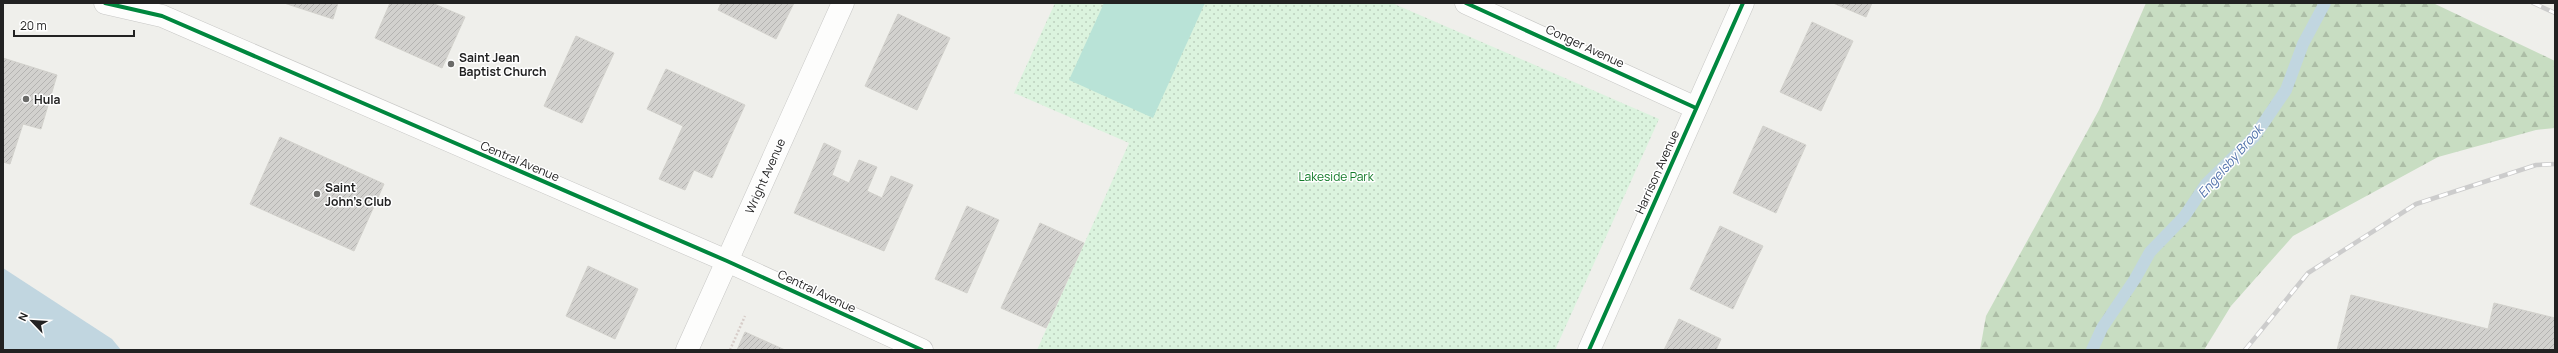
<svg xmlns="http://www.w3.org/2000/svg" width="2558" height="353" viewBox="0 0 2558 353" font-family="Manrope,sans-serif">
	<defs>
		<pattern id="forest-firs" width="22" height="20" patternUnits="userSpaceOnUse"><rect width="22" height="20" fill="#c8ddc2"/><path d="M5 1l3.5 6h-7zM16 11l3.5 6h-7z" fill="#acbda6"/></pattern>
		<pattern id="park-dots" width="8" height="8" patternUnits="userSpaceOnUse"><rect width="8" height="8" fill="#dbf3de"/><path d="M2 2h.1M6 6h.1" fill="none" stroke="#bcd0be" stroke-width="1.8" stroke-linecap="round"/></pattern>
		<pattern id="building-hatch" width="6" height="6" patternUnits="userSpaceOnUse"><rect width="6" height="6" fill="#d2d1ce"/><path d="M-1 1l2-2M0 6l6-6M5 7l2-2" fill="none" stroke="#b4b3b1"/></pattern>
	</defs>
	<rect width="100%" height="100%" fill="#efefeb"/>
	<!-- forest -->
	<polygon fill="url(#forest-firs)" points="2146,3 2433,3 2555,61 2555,128 2536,130 2438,157 2293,236 2231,306 2204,350 1980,350 1986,316 2099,110"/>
	<!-- park -->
	<polygon fill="url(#park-dots)" points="1055,3 1392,3 1659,119 1555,350 1037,350 1129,143 1014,93"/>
	<!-- pitch -->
	<polygon fill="#b9e3d7" points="1104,3 1205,3 1153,118 1069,80"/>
	<!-- water -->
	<polygon fill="#c1d6e0" points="3,268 112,339 121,350 3,350"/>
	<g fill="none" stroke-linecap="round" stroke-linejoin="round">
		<!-- stream -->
		<polyline stroke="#c1d6e0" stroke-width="12" points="2092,350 2102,328 2135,279 2150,252 2184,217 2206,184 2254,137 2286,90 2303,44 2325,3"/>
	</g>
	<!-- building -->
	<g fill="url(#building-hatch)" stroke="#d2d1cc">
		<polygon points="284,3 338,3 333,19"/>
		<polygon points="390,3 432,3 465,17 442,68 375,38"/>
		<polygon points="721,3 794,3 776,39 718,10"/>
		<polygon points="1833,3 1872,3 1866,17"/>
		<polygon points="898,14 950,38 917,110 865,86"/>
		<polygon points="1812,22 1853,41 1821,111 1780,92"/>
		<polygon points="576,36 614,53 582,123 544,106"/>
		<polygon points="3,58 57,75 41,129 23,124 10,164 3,162"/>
		<polygon points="666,69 745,105 712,178 694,170 685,190 659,179 683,126 647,109"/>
		<polygon points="1763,126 1806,145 1776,213 1733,193"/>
		<polygon points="280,137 384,184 354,251 250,204"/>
		<polygon points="824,143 841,151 832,175 849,183 859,160 877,167 867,191 882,198 891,176 913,185 884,251 794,213"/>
		<polygon points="967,206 999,220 967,293 935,279"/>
		<polygon points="1040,223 1084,243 1046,328 1001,308"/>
		<polygon points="1720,226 1763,246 1733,309 1690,289"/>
		<polygon points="588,266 638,289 615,339 566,316"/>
		<polygon points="2351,295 2488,329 2494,303 2555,318 2555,350 2337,350"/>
		<polygon points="1679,319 1721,339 1716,350 1664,350"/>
		<polygon points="745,332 785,350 737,350"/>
	</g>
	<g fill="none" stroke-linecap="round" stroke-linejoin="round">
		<defs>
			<g id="minor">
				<polyline points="105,3 162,16 727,261 922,350"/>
				<polyline points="1466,3 1696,108"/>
				<polyline points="687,350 843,3"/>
				<polyline points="1589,350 1743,3"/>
			</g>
		</defs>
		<!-- minor casing -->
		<use href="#minor" stroke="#c7c7c5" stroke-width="23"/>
		<!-- path -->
		<polyline stroke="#d7cdc9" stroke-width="2.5" stroke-dasharray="2 2" stroke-linecap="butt" points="730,350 745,316"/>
		<!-- minor -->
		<use href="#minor" stroke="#fdfdfc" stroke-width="22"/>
		<defs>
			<g id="rail">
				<polyline points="2533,3 2555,13"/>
				<polyline points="2245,350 2308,273 2416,204 2536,165 2555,164"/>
			</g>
		</defs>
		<!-- rail casing -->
		<use href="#rail" stroke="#ccc" stroke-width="4.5"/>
		<!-- rail -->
		<use href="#rail" stroke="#fff" stroke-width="3" stroke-dasharray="9" stroke-linecap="butt"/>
		<defs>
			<g id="cycleway">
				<polyline points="105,3 162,16 727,261 922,350"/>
				<polyline points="1466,3 1696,108"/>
				<polyline points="1589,350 1743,3"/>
			</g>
		</defs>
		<!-- cycleway casing -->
		<use href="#cycleway" stroke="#fff" stroke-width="6"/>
		<!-- cycleway -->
		<use href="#cycleway" stroke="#00873e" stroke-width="4"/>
	</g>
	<!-- markers -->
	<g fill="#6a6a68" stroke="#fff" stroke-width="1.5">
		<circle cx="451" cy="64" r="4"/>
		<circle cx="26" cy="99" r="4"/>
		<circle cx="317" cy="194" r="4"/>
	</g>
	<g text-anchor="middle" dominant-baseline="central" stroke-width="3" stroke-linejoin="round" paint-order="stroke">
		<!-- street labels -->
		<g font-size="12" fill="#222" stroke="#fff">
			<text transform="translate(1585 46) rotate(25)">Conger Avenue</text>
			<text transform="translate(520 161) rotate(23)">Central Avenue</text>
			<text transform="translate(1657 172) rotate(-66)">Harrison Avenue</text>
			<text transform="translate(765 176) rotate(-66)">Wright Avenue</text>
			<text transform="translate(817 291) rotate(25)">Central Avenue</text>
		</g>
		<!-- poi labels -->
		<g font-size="12" font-weight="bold" fill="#222" stroke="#fff" text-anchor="start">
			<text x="459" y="57">Saint Jean<tspan x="459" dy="14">Baptist Church</tspan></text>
			<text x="34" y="99">Hula</text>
			<text x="325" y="187">Saint<tspan x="325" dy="14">John's Club</tspan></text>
		</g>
		<!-- park labels -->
		<g font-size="12" fill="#137c2a" stroke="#fff">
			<text x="1336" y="176">Lakeside Park</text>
		</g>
		<!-- water labels -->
		<g font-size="13" font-style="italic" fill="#5374ac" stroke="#fff">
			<text transform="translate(2230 161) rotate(-49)">Engelsby Brook</text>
		</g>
	</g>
	<!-- border -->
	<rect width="2558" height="353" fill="none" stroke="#222222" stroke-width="8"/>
	<!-- north arrow -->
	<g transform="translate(32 321) rotate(295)" stroke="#ffffff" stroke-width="3" paint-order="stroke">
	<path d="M0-3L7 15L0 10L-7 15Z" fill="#222222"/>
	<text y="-6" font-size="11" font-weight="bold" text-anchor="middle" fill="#222222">N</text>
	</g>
	<!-- scale -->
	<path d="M14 30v6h120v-6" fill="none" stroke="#222222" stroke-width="2"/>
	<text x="20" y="30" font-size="12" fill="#222222" stroke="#ffffff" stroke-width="3" paint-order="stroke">20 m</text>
</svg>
